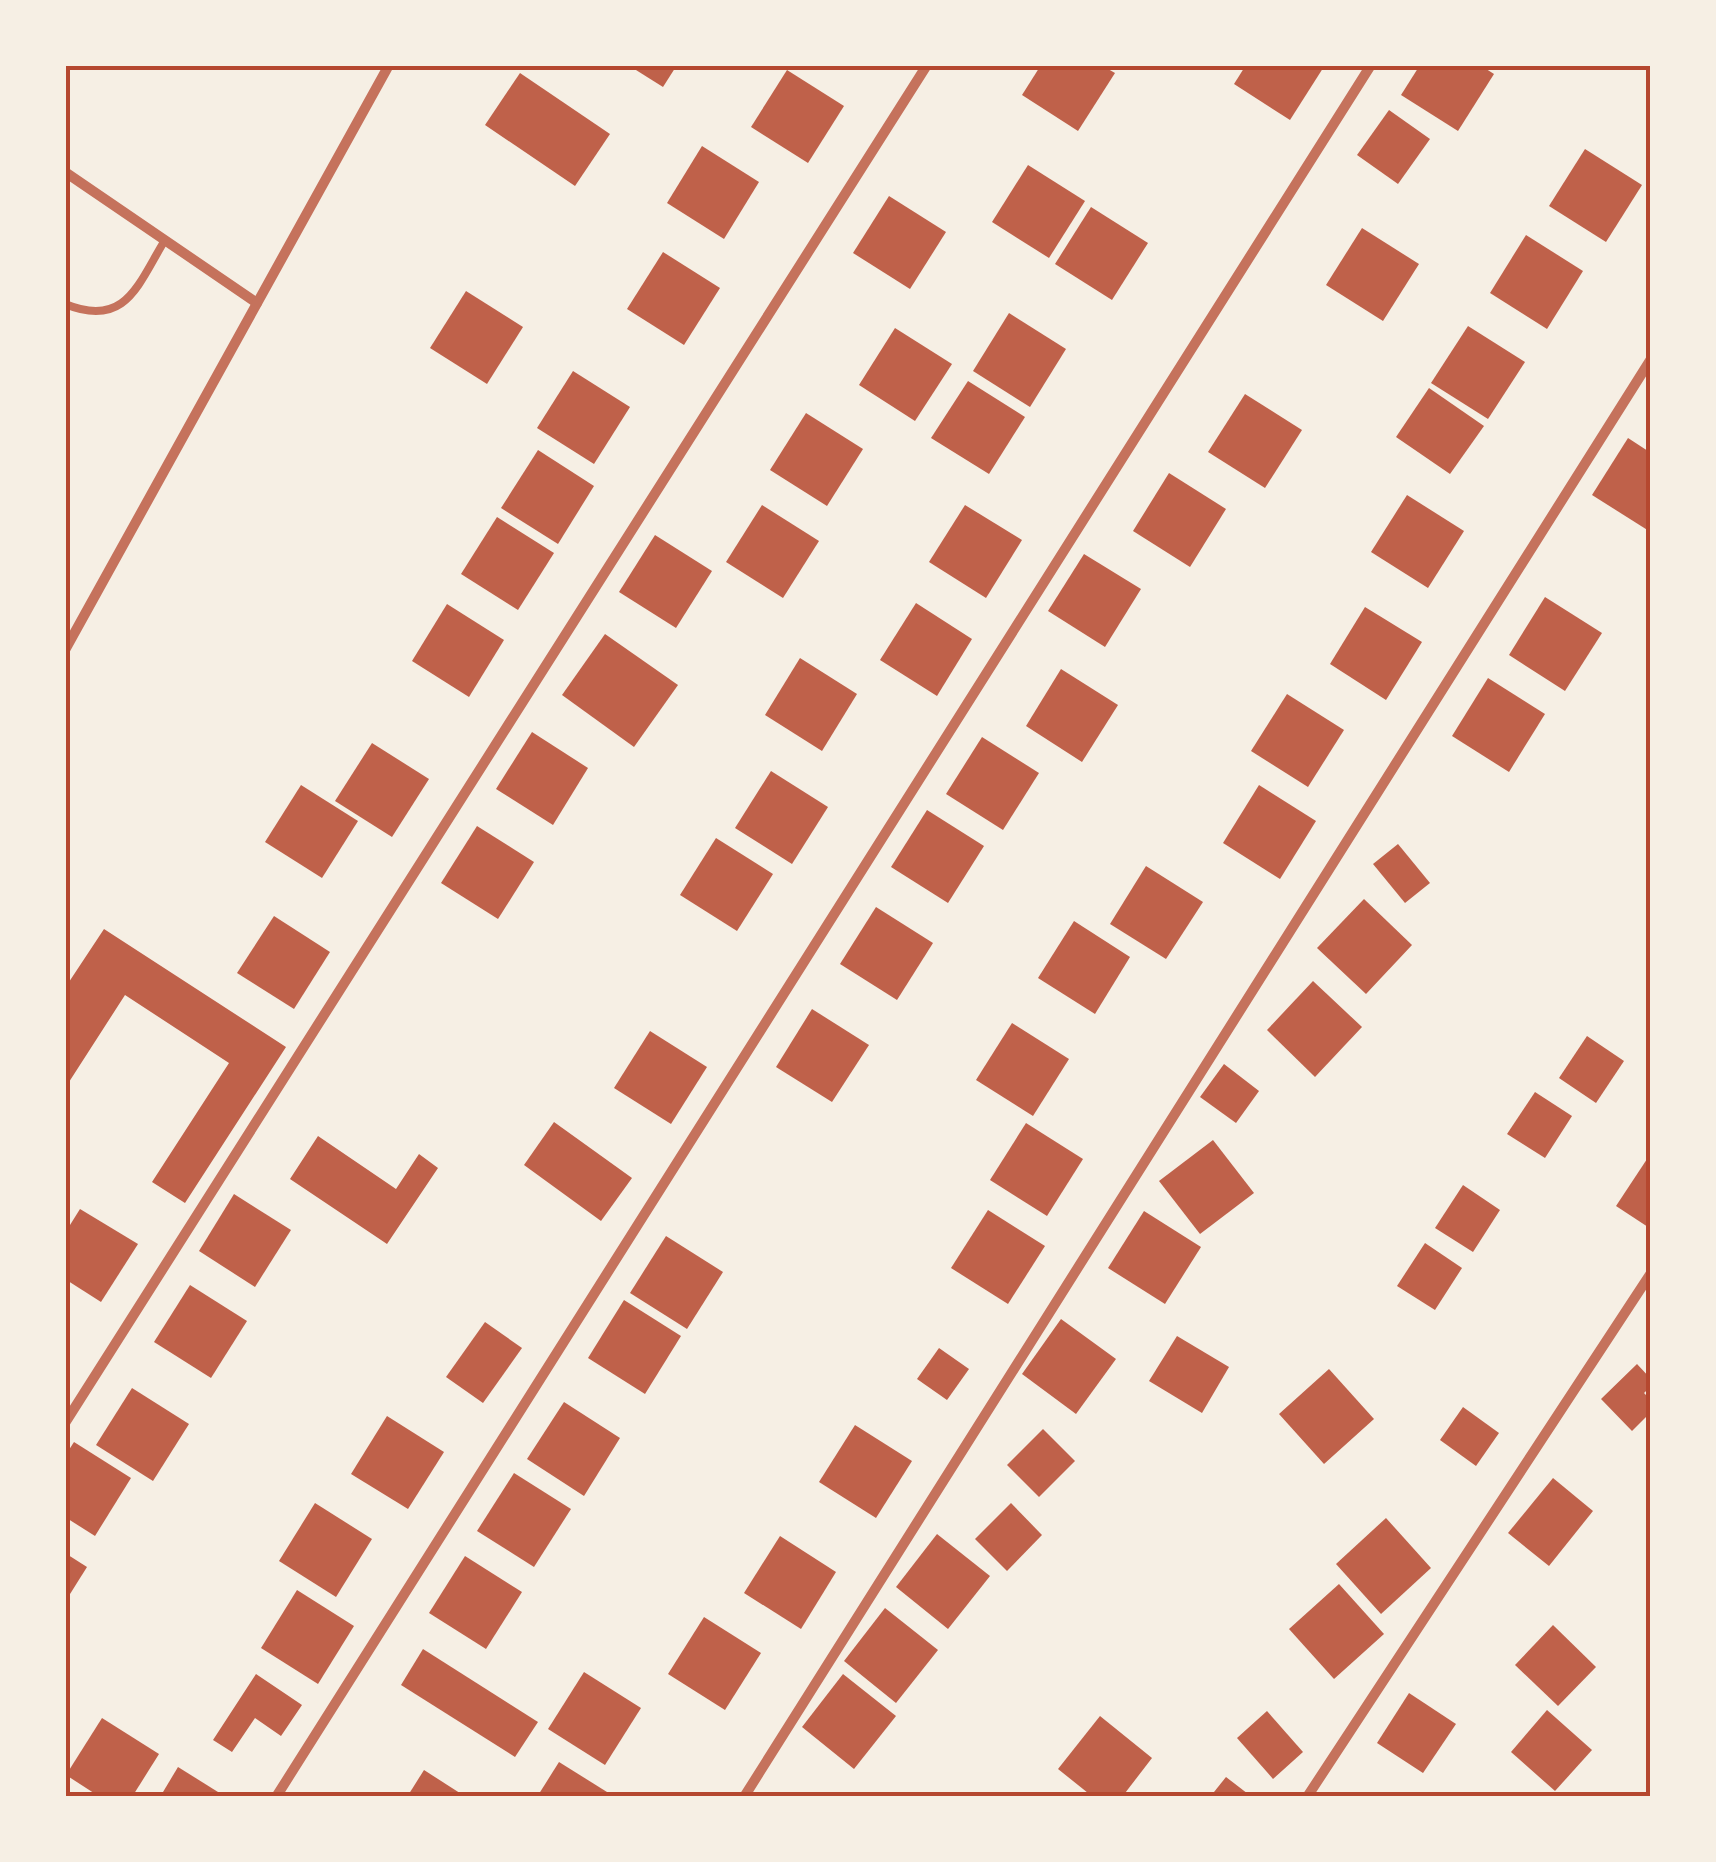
<svg xmlns="http://www.w3.org/2000/svg" width="1716" height="1862" viewBox="0 0 1716 1862" font-family="Ubuntu,sans-serif">
	<rect width="100%" height="100%" fill="#f6efe4"/>
	<!-- building -->
	<g fill="#bf614a">
		<polygon points="628,65 677,65 663,87"/>
		<polygon points="1041,65 1101,65 1115,73 1078,131 1022,95"/>
		<polygon points="1246,65 1325,65 1290,120 1234,84"/>
		<polygon points="1420,65 1480,65 1494,74 1458,131 1401,95"/>
		<polygon points="787,70 844,106 808,163 751,127"/>
		<polygon points="520,73 610,134 575,186 485,125"/>
		<polygon points="1389,110 1430,139 1398,184 1357,155"/>
		<polygon points="702,146 759,182 724,239 667,203"/>
		<polygon points="1585,149 1642,185 1606,242 1549,206"/>
		<polygon points="1028,165 1085,201 1049,258 992,222"/>
		<polygon points="889,196 946,232 910,289 853,253"/>
		<polygon points="1091,207 1148,243 1112,300 1055,264"/>
		<polygon points="1362,228 1419,264 1383,321 1326,285"/>
		<polygon points="1526,235 1583,271 1547,329 1490,293"/>
		<polygon points="663,252 720,288 684,345 627,309"/>
		<polygon points="466,291 523,327 487,384 430,348"/>
		<polygon points="1009,313 1066,349 1030,407 973,371"/>
		<polygon points="1468,326 1525,362 1488,419 1431,383"/>
		<polygon points="895,328 952,364 915,421 859,385"/>
		<polygon points="573,371 630,407 594,464 537,428"/>
		<polygon points="968,381 1025,417 989,474 931,438"/>
		<polygon points="1429,388 1484,426 1450,474 1396,437"/>
		<polygon points="1245,394 1302,430 1265,488 1208,452"/>
		<polygon points="806,413 863,449 827,506 770,470"/>
		<polygon points="1628,438 1651,453 1649,531 1592,495"/>
		<polygon points="538,450 594,486 558,544 501,508"/>
		<polygon points="1169,473 1226,509 1190,567 1133,531"/>
		<polygon points="1407,495 1464,531 1428,588 1371,552"/>
		<polygon points="762,505 819,541 783,598 726,562"/>
		<polygon points="965,505 1022,540 986,598 929,562"/>
		<polygon points="497,517 554,553 518,610 461,574"/>
		<polygon points="655,535 712,571 676,628 619,592"/>
		<polygon points="1084,554 1141,589 1105,647 1048,611"/>
		<polygon points="1545,597 1602,633 1565,691 1509,655"/>
		<polygon points="916,603 972,639 937,696 880,660"/>
		<polygon points="447,604 504,640 469,697 412,661"/>
		<polygon points="1365,607 1422,642 1386,700 1330,664"/>
		<polygon points="605,634 678,685 634,747 562,695"/>
		<polygon points="800,658 857,694 822,751 765,715"/>
		<polygon points="1061,669 1118,705 1082,762 1026,726"/>
		<polygon points="1488,678 1545,714 1509,772 1452,736"/>
		<polygon points="1287,694 1344,730 1308,787 1251,751"/>
		<polygon points="532,732 588,768 553,825 496,789"/>
		<polygon points="982,737 1039,773 1003,830 946,794"/>
		<polygon points="372,743 429,779 392,837 335,801"/>
		<polygon points="771,771 828,807 792,864 735,828"/>
		<polygon points="301,785 358,821 322,878 265,842"/>
		<polygon points="1259,785 1316,821 1280,879 1223,843"/>
		<polygon points="927,810 984,846 948,903 891,867"/>
		<polygon points="477,826 534,862 498,919 441,883"/>
		<polygon points="716,838 773,874 737,931 680,895"/>
		<polygon points="1398,844 1430,883 1405,903 1373,864"/>
		<polygon points="1146,866 1203,902 1166,959 1110,924"/>
		<polygon points="1364,899 1412,945 1366,994 1317,948"/>
		<polygon points="876,907 933,943 897,1000 840,964"/>
		<polygon points="274,916 330,952 294,1009 237,973"/>
		<polygon points="1074,921 1130,957 1095,1014 1038,978"/>
		<polygon points="104,929 286,1047 185,1203 152,1182 229,1063 125,995 69,1082 65,1079 65,988"/>
		<polygon points="1313,981 1362,1027 1315,1077 1267,1030"/>
		<polygon points="812,1009 869,1045 832,1102 776,1067"/>
		<polygon points="1012,1023 1069,1059 1033,1116 976,1080"/>
		<polygon points="650,1031 707,1067 671,1124 614,1088"/>
		<polygon points="1587,1036 1624,1061 1596,1103 1559,1078"/>
		<polygon points="1224,1064 1259,1091 1236,1123 1200,1097"/>
		<polygon points="1535,1092 1572,1116 1545,1158 1507,1134"/>
		<polygon points="554,1122 632,1178 601,1221 524,1165"/>
		<polygon points="1026,1123 1083,1159 1047,1216 990,1180"/>
		<polygon points="318,1136 396,1189 419,1154 438,1168 387,1244 290,1179"/>
		<polygon points="1213,1140 1254,1193 1200,1234 1159,1181"/>
		<polygon points="1651,1153 1651,1222 1648,1227 1616,1206"/>
		<polygon points="1463,1185 1500,1210 1473,1252 1435,1228"/>
		<polygon points="234,1194 291,1230 255,1287 199,1251"/>
		<polygon points="80,1209 138,1244 101,1302 65,1279 65,1233"/>
		<polygon points="988,1210 1045,1246 1008,1304 951,1268"/>
		<polygon points="1144,1211 1201,1247 1165,1304 1108,1268"/>
		<polygon points="666,1236 723,1272 687,1329 630,1293"/>
		<polygon points="1425,1243 1462,1268 1435,1310 1397,1286"/>
		<polygon points="190,1285 247,1321 211,1378 154,1342"/>
		<polygon points="624,1300 681,1336 645,1394 588,1358"/>
		<polygon points="1061,1319 1116,1359 1076,1414 1022,1374"/>
		<polygon points="485,1322 522,1348 483,1403 446,1377"/>
		<polygon points="1177,1336 1229,1367 1202,1413 1149,1381"/>
		<polygon points="939,1348 969,1369 947,1400 917,1379"/>
		<polygon points="1637,1364 1651,1379 1651,1386 1644,1393 1651,1400 1651,1412 1632,1431 1601,1399"/>
		<polygon points="1329,1369 1374,1419 1324,1464 1279,1414"/>
		<polygon points="132,1388 189,1424 153,1481 96,1445"/>
		<polygon points="564,1402 620,1438 584,1496 527,1459"/>
		<polygon points="1463,1407 1499,1433 1476,1466 1440,1440"/>
		<polygon points="387,1416 444,1452 408,1509 351,1474"/>
		<polygon points="855,1425 912,1461 876,1518 819,1482"/>
		<polygon points="1043,1429 1075,1461 1039,1497 1007,1465"/>
		<polygon points="74,1442 131,1478 95,1536 65,1517 65,1456"/>
		<polygon points="514,1473 571,1509 534,1567 477,1531"/>
		<polygon points="1553,1478 1593,1511 1549,1566 1508,1533"/>
		<polygon points="315,1503 372,1539 336,1597 279,1561"/>
		<polygon points="1011,1503 1042,1535 1007,1571 975,1539"/>
		<polygon points="1386,1518 1431,1568 1381,1614 1336,1564"/>
		<polygon points="937,1534 990,1576 948,1629 896,1587"/>
		<polygon points="780,1536 836,1572 801,1629 744,1593"/>
		<polygon points="65,1553 87,1567 65,1602"/>
		<polygon points="465,1556 522,1592 486,1649 429,1613"/>
		<polygon points="1339,1584 1384,1634 1334,1679 1289,1629"/>
		<polygon points="297,1590 354,1626 318,1684 261,1648"/>
		<polygon points="885,1608 938,1650 896,1703 844,1661"/>
		<polygon points="704,1617 761,1653 725,1710 668,1674"/>
		<polygon points="1553,1625 1596,1667 1558,1706 1515,1665"/>
		<polygon points="423,1649 538,1722 515,1757 401,1685"/>
		<polygon points="584,1672 641,1708 605,1765 548,1729"/>
		<polygon points="256,1674 302,1705 281,1736 255,1718 232,1752 213,1740"/>
		<polygon points="843,1674 896,1716 854,1769 802,1727"/>
		<polygon points="1409,1693 1456,1724 1423,1773 1377,1743"/>
		<polygon points="1547,1710 1592,1750 1555,1791 1511,1752"/>
		<polygon points="1267,1711 1303,1752 1273,1779 1237,1738"/>
		<polygon points="1100,1716 1152,1758 1122,1797 1093,1797 1058,1769"/>
		<polygon points="102,1718 159,1754 132,1797 100,1797 66,1775"/>
		<polygon points="559,1762 615,1797 537,1797"/>
		<polygon points="178,1767 226,1797 160,1797"/>
		<polygon points="424,1770 466,1797 407,1797"/>
		<polygon points="1226,1777 1252,1797 1210,1797"/>
	</g>
	<g fill="none" stroke-linecap="round" stroke-linejoin="round">
		<!-- service -->
		<path stroke="#c5725c" stroke-width="8" d="M65,304C126,329 138,284 165,240"/>
		<!-- minor -->
		<g stroke="#c5725c" stroke-width="10">
			<polyline points="65,172 257,303"/>
			<polyline points="65,650 389,65"/>
			<polyline points="65,1423 927,65"/>
			<polyline points="276,1797 1371,65"/>
			<polyline points="744,1797 1651,359"/>
			<polyline points="1307,1797 1651,1273"/>
		</g>
	</g>
	<!-- border -->
	<rect width="1716" height="1862" fill="none" stroke="#f6efe4" stroke-width="135"/>
	<rect x="68" y="68" width="1580" height="1726" fill="none" stroke="#b5482f" stroke-width="4"/>
</svg>
